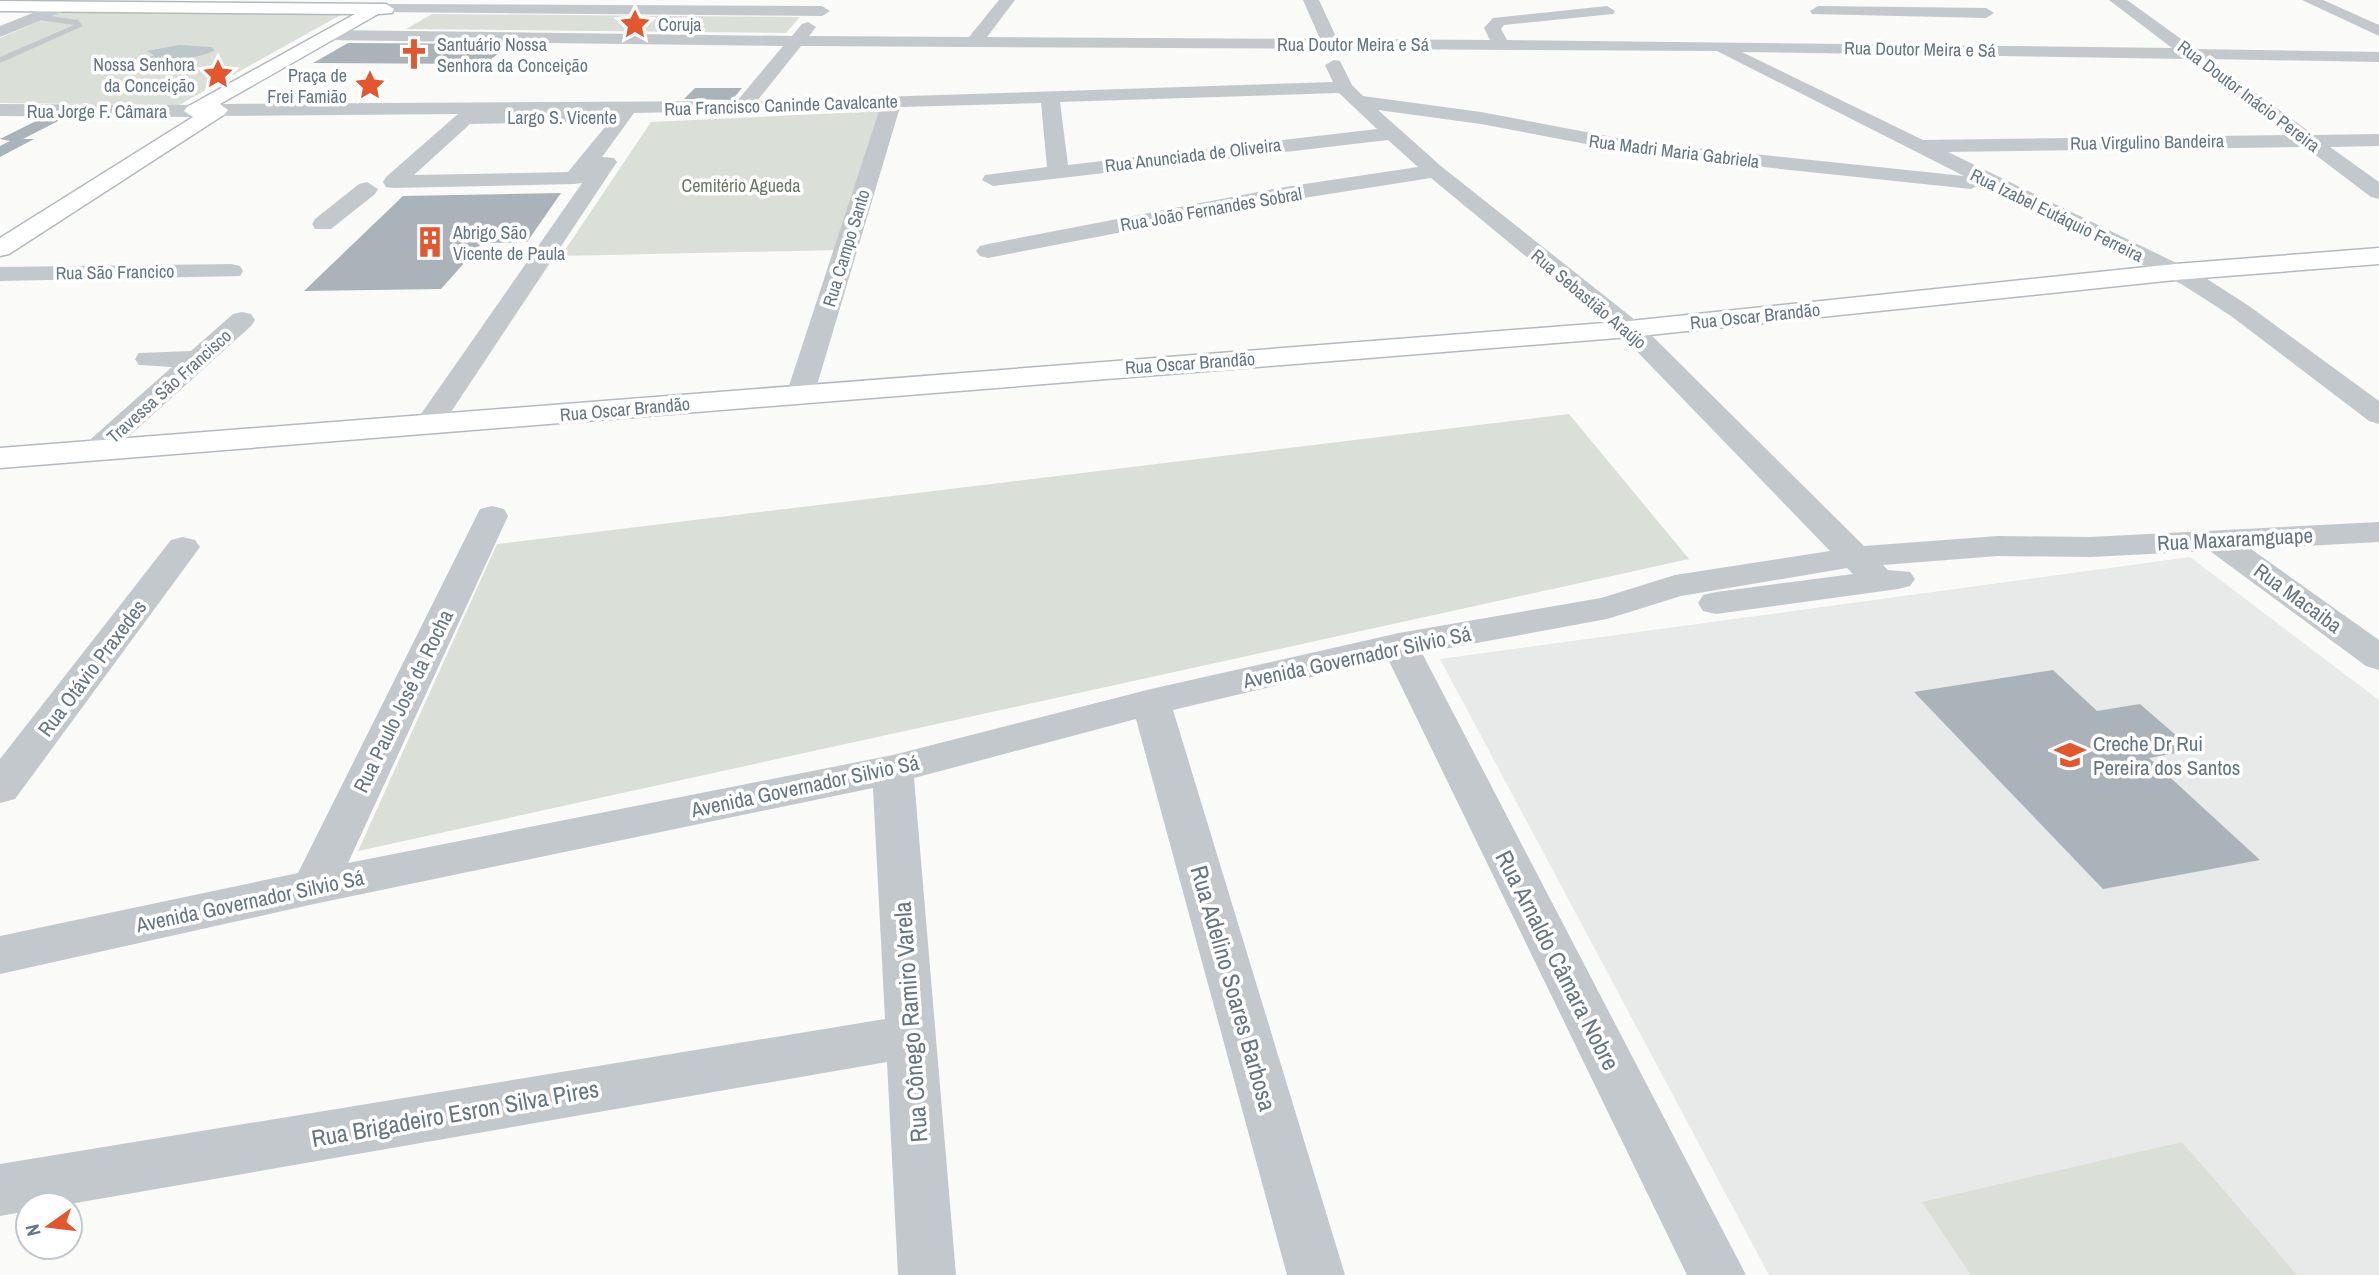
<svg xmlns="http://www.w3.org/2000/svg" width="2379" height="1275" viewBox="0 0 2379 1275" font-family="'Archivo Narrow',sans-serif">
	<rect width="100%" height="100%" fill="#fafaf8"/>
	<!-- built -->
	<polygon fill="#e8e9e9" points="2190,557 2379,700 2379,1275 1769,1275 1440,659"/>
	<!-- green -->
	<g fill="#dadfd7">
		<polygon points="65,10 346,12 179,105 0,103 0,38"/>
		<polygon points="432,14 800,17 786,33 406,29"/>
		<polygon points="883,111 837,250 561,256 651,122"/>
		<polygon points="1569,414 1689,559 358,851 497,544"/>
		<polygon points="2182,1142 2297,1275 1971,1275 1922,1202"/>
	</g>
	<!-- water -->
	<path fill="#bbc7cb" d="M179,45L211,47L215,50C205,57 157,65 147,59L154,55L147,51Z"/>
	<!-- building -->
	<g fill="#aab3b9">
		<polygon points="348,43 512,44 484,64 313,63"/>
		<polygon points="695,88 742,88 732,100 684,99"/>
		<polygon points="38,120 60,120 23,139 34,139 0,157 0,146 10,141 0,139"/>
		<polygon points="561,193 527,242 482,243 441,289 304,291 403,196"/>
		<polygon points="2053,670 2097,711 2140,704 2193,750 2149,758 2260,860 2103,889 1914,692"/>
	</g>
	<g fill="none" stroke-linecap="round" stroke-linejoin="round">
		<defs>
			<g id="secondary">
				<polygon points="0,1 386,4 394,9 392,13 378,14 220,104 228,110 225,114 9,254 0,256 0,238 193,117 184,111 187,107 355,14 0,11"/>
				<polygon points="2379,248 2379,264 2175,280 1630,337 0,468 0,448 1630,321 2175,264"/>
			</g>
		</defs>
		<!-- secondary casing -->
		<use href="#secondary" stroke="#b3babf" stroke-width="3"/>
		<!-- lane -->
		<polygon fill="#c3c8cc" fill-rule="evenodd" points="36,14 78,20 83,26 0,63 0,57 74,25 33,19"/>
		<!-- street -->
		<g fill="#c3c8cc" fill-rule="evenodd">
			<path d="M999,0H1015L987,37L1320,39L1303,0H1319L1337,39L1490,40L1484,28L1493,18L1607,6L1615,11L1613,14L1504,25L1501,29L1507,40L2172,48L2109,0H2127L2195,49L2379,52V62L2209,59L2314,135L2379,134V146L2330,147L2379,182V199L2371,197L2305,147L1948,152L2201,275L2249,306L2379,401V424L2369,421L2231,316L2183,285L1981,184L1971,189L1639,154L1481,124L1378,110L1442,167L1639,323L1864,546L1998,536L2090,537L2379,522V542L2251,549L2379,640V670L2366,666L2210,551L2090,557L1998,556L1883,565L1888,570L1910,572L1915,579L1910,586L1898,589L1716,614L1703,611L1698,603L1703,595L1716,592L1853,574L1847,568L1681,596L1607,619L1422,653L1746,1275H1687L1388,659L1173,710L1345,1275H1287L1136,719L914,778L956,1275H898L887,1062L64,1205H28V1211L0,1216V1164L885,1019L873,788L314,904L0,974V936L298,873L480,509L492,506L504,509L508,516L348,863L893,755L1151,689L1399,633L1601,598L1675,575L1830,551L1621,335L1431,178L1278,202L988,258L980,256L976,251L980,246L988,244L1278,188L1418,167L1388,140L993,186L982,180L985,175L1047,167L1041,103L900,107L814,395L810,401L800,404L790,401L786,395L880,108L634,113L602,157L614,158L617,162L439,430L429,433L419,430L414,424L587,176L582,183L574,184L394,188L386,187L383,182L386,177L458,114L218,116L208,110L218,104L737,101L783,46L327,40L319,35L327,30L792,36L802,24L808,22L816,27L809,36L969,37ZM801,46L1717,51L1964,176L1639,142L1481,112L1363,96L1352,85L1340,61L1334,60L1325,65L1333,82L757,101ZM1742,52L2186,59L2289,135L1923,140ZM1339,93L1377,129L1068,165L1060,102ZM610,121L568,172L414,175L470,124Z"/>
			<polygon points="2302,0 2323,0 2379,25 2379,36"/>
			<polygon points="63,1 71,6 69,9 0,37 0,26"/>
			<polygon points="386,4 822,6 830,11 822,16 380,12 378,9"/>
			<polygon points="1818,6 1986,8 1994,13 1986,18 1812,14 1810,11"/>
			<polygon points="0,104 194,105 204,111 194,117 0,116"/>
			<polygon points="367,182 378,189 375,194 331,229 315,229 312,224 315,219 359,184"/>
			<polygon points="231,264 240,266 243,271 240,276 0,281 0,267"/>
			<polygon points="242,312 251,314 255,320 251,326 106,457 95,460 84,457 80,451 84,445 172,367 139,365 135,359 139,353 191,351 233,314"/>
			<polygon points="183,537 195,540 200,547 15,799 0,803 0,759 171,540"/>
		</g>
		<!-- secondary -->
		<use href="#secondary" fill="#fff" fill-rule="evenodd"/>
	</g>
	<!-- icons -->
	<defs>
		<symbol id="sight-bare" viewBox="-9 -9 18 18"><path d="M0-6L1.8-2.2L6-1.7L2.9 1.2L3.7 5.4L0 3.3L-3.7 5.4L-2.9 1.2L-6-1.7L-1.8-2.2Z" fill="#e4572e" stroke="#fff" stroke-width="2.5" paint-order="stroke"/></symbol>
		<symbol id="church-bare" viewBox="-9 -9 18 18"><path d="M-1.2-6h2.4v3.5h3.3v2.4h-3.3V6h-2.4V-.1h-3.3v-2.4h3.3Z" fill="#e4572e" stroke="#fff" stroke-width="2.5" paint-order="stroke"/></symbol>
		<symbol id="building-bare" viewBox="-9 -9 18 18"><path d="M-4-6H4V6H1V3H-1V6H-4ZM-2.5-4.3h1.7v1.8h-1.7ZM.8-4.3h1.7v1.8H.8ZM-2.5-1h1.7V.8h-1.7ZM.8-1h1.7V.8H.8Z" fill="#e4572e" stroke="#fff" stroke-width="2.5" paint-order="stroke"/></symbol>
		<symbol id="school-bare" viewBox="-9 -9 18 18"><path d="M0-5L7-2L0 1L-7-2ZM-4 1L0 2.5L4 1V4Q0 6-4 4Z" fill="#e4572e" stroke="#fff" stroke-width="2.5" paint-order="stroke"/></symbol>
	</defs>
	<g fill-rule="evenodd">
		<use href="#sight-bare" x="613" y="2" width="44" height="44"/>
		<use href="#church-bare" x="392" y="32" width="44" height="44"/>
		<use href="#sight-bare" x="196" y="52" width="44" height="44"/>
		<use href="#sight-bare" x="348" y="63" width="44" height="44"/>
		<use href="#building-bare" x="408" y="220" width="44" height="44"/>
		<use href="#school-bare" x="2048" y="733" width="44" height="44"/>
	</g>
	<g text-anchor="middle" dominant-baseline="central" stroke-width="7" stroke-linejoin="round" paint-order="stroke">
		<!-- far-poi labels -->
		<g font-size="18" fill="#657683" stroke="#fff" text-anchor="start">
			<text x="658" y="24">Coruja</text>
			<text x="437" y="44">Santuário Nossa<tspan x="437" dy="21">Senhora da Conceição</tspan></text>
			<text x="195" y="64" text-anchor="end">Nossa Senhora<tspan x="195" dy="21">da Conceição</tspan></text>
			<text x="347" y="75" text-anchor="end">Praça de<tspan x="347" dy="21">Frei Famião</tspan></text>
			<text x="453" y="232">Abrigo São<tspan x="453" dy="21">Vicente de Paula</tspan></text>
		</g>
		<!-- far-street labels -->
		<g font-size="18" fill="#657683" stroke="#fff">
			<text x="1353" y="44">Rua Doutor Meira e Sá</text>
			<text transform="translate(1920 49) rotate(1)">Rua Doutor Meira e Sá</text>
			<text transform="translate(2249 96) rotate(37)">Rua Doutor Inácio Pereira</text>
			<text transform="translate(781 105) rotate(-2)">Rua Francisco Caninde Cavalcante</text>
			<text x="97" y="111">Rua Jorge F. Câmara</text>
			<text x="562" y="117">Largo S. Vicente</text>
			<text transform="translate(2147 142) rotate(-1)">Rua Virgulino Bandeira</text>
			<text transform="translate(1674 151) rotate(7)">Rua Madri Maria Gabriela</text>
			<text transform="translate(1193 155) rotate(-7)">Rua Anunciada de Oliveira</text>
			<text transform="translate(1211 209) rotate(-10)">Rua João Fernandes Sobral</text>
			<text transform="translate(2057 215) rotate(26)">Rua Izabel Eutáquio Ferreira</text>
			<text transform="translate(846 248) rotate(-73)">Rua Campo Santo</text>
			<text transform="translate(115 272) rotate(-1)">Rua São Francico</text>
			<text transform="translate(1589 299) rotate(40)">Rua Sebastião Araújo</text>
			<text transform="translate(1755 316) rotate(-6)">Rua Oscar Brandão</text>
			<text transform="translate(1190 363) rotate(-4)">Rua Oscar Brandão</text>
			<text transform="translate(169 386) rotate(-42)">Travessa São Francisco</text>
			<text transform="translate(625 409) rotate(-5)">Rua Oscar Brandão</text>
		</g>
		<!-- far-park labels -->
		<g font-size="18" fill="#687a64" stroke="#fff">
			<text x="741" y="185">Cemitério Agueda</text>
		</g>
		<!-- street labels -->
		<g font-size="21" fill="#657683" stroke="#fff">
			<text transform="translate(2235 539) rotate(-3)">Rua Maxaramguape</text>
			<text transform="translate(2298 598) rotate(36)">Rua Macaiba</text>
			<text transform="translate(1357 657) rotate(-12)">Avenida Governador Silvio Sá</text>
			<text transform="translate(92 668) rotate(-53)">Rua Otávio Praxedes</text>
			<text transform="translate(403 701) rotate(-64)">Rua Paulo José da Rocha</text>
			<text transform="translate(805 786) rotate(-12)">Avenida Governador Silvio Sá</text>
			<text transform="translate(250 901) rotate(-12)">Avenida Governador Silvio Sá</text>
		</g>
		<!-- poi labels -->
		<g font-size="21" fill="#657683" stroke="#fff" text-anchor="start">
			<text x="2093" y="743">Creche Dr Rui<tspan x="2093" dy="24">Pereira dos Santos</tspan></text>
		</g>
		<!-- near-street labels -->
		<g font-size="24" fill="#657683" stroke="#fff">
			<text transform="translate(1558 960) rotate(63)">Rua Arnaldo Câmara Nobre</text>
			<text transform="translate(1234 988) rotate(74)">Rua Adelino Soares Barbosa</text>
			<text transform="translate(910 1022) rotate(-94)">Rua Cônego Ramiro Varela</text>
			<text transform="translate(455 1113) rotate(-10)">Rua Brigadeiro Esron Silva Pires</text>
		</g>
	</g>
	<!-- north arrow -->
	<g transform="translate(49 1226) rotate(256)"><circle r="33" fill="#ffffff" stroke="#c1c8cd" stroke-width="2"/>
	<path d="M0-5L12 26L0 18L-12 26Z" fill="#e4572e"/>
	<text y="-10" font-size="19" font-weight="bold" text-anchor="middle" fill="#657683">N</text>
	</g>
</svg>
